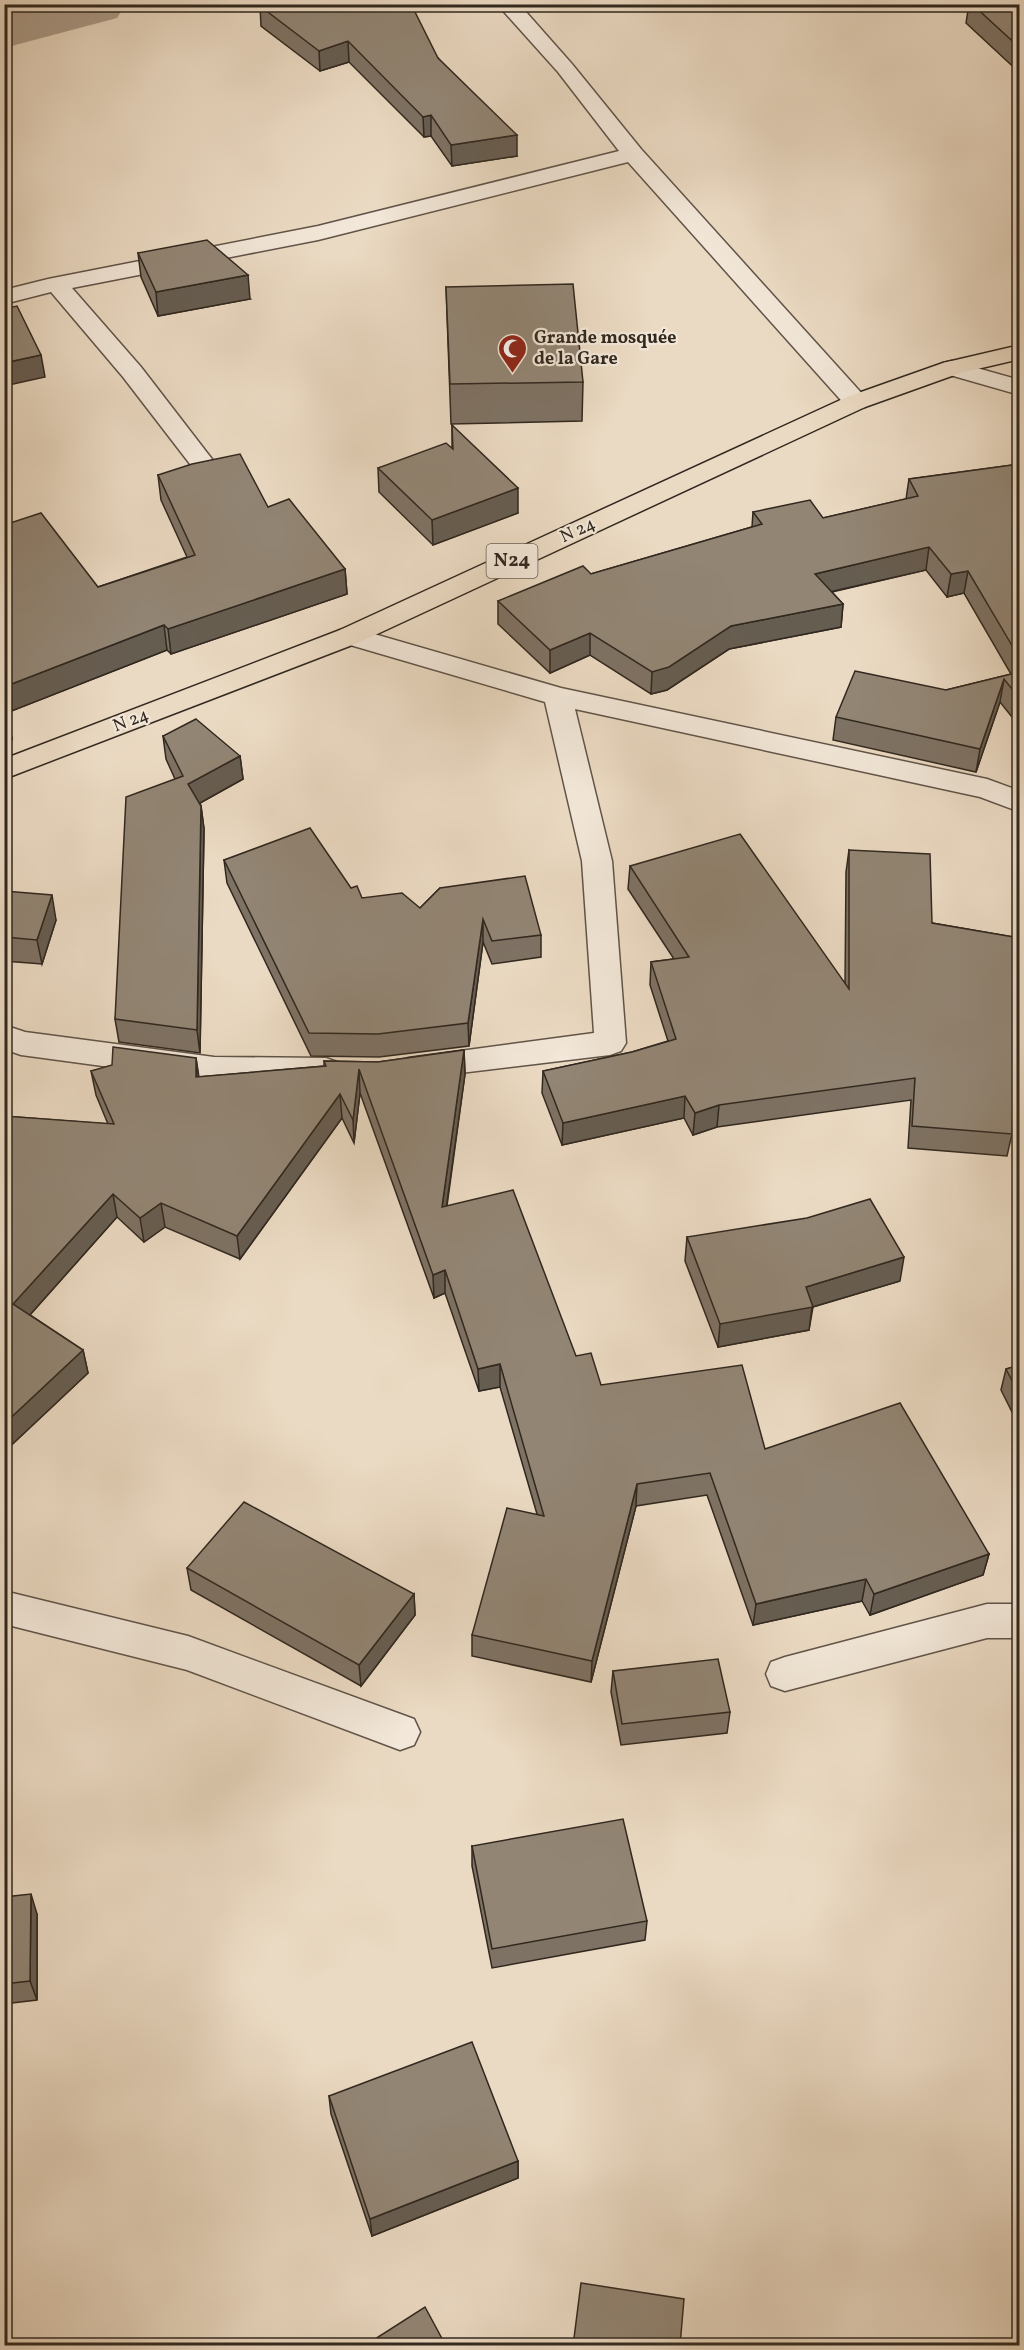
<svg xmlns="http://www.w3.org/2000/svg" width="1024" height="2350" viewBox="0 0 1024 2350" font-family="Vollkorn,serif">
	<rect width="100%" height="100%" fill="#ebdac3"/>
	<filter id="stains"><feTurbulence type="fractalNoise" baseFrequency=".00333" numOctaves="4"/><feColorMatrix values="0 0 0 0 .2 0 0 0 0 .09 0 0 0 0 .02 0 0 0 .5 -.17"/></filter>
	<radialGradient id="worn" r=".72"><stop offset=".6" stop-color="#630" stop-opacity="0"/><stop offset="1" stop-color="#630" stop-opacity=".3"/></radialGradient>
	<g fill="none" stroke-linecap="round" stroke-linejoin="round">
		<!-- river -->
		<polygon fill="#ac9d8b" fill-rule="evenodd" points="20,4 126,4 117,18 4,48 4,9"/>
		<defs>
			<g id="street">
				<polygon points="497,4 519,4 572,64 641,149 865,397 868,402 865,407 856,409 847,407 628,162 318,240 72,288 141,367 208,454 212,459 208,464 199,467 190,464 123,377 51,292 4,304 4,290 48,279 318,226 619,151 558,72"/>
				<polygon points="952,361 1020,380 1020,395 943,373 940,368 943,363"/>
				<polygon points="350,627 561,688 987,779 1020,791 1020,812 980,797 575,709 612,861 626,1043 621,1051 610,1055 419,1078 408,1074 403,1066 408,1058 594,1033 582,861 545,702 340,642 336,636 340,630"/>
				<polygon points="4,1025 25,1032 214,1057 326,1058 337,1062 342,1070 337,1078 326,1082 214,1081 21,1055 4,1049"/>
				<polygon points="4,1591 188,1636 414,1719 420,1732 414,1745 400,1750 187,1670 4,1624"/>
				<polygon points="987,1604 1020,1604 1020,1638 987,1638 785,1691 771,1686 766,1674 771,1662 785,1657"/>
			</g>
			<polygon id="primary" points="1020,345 1020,359 960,373 865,407 360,642 4,779 4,759 340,630 847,397 943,363"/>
		</defs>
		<!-- street casing -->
		<use href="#street" stroke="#605448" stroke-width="3"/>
		<!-- primary casing -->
		<use href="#primary" stroke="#31281f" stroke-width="3"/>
		<!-- street -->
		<use href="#street" fill="#f2e7d8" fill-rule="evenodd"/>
		<!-- primary -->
		<use href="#primary" fill="#ebdac3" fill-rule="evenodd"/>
	</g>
	<!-- wall -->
	<g fill="#7e7264" stroke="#31281f" stroke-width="1.5">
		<polygon points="969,4 1020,4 1020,73 966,23"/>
		<polygon points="260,6 438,58 517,156 452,166 431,136 424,137 349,62 320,71 261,26"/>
		<polygon points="138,253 250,299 158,316 141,277"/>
		<polygon points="446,287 583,382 582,421 451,424"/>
		<polygon points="1020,419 1020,440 1017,433"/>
		<polygon points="452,425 518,513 433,545 379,492 378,468 452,449"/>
		<polygon points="1020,464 1020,727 1000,702 976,772 833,740 836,717 1011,674 964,593 947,597 926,570 832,592 843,604 841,627 729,649 667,690 651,694 590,655 550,673 498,624 498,601 752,527 753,512 823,518 906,499 909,479"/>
		<polygon points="158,475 268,507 345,569 347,594 171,654 167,650 6,713 12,739 4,742 4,525 98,587 187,557 161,500"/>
		<polygon points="163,736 240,756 243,779 200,803 201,806 204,829 200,1053 119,1042 115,1019 175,779 166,759"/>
		<polygon points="849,850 932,923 1020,938 1020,1063 1014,1063 1012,1134 1007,1156 908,1148 911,1100 717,1127 693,1135 684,1118 562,1145 542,1093 543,1071 632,1052 668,1041 650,985 651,962 674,959 628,889 630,866 845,985 846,872"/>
		<polygon points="224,860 351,888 362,898 420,908 440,888 541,935 541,957 492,964 483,942 469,1046 379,1057 311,1056 227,883"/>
		<polygon points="4,891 56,920 42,964 4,961"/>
		<polygon points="464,1050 465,1074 447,1206 601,1385 765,1449 989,1554 983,1575 870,1615 862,1601 753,1625 707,1495 636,1506 591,1682 472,1656 472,1635 537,1514 500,1387 479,1391 445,1293 434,1298 360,1093 354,1143 342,1118 240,1259 165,1227 144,1242 117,1217 30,1315 83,1350 88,1373 4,1452 4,1116 108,1124 96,1095 91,1071 196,1058 199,1077 324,1066 324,1061 378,1062"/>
		<polygon points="687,1237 900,1281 813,1307 809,1330 718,1347 685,1261"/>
		<polygon points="1020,1365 1020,1428 1001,1390 1006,1369"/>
		<polygon points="187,1568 414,1594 415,1615 361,1686 191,1590"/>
		<polygon points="613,1671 730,1712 727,1733 621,1745 611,1692"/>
		<polygon points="472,1846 647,1921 645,1940 492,1968 472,1866"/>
		<polygon points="4,1897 37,1914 37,2000 4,2004"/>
		<polygon points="329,2096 518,2161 518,2178 372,2236 331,2114"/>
	</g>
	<!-- shaded-wall -->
	<g fill="#665d51" stroke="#31281f" stroke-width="1.5">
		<polygon points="348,41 349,62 320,71 319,51"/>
		<polygon points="431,115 431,136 424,137 423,117"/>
		<polygon points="517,135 517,156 452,166 451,145"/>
		<polygon points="248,275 250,299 158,316 156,292"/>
		<polygon points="41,355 45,377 4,386 4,363"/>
		<polygon points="518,488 518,513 433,545 432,520"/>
		<polygon points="929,547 926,570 812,596 815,574"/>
		<polygon points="345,569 347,594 171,654 168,629"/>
		<polygon points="968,571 964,593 947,597 951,574"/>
		<polygon points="843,604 841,627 729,649 667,690 651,694 652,672 731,626"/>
		<polygon points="164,625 167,650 4,714 4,687"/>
		<polygon points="590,633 590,655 550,673 550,650"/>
		<polygon points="1004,679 1000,702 976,772 980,749"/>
		<polygon points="7,715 12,739 4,742 4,716"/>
		<polygon points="240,756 243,779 191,808 188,784"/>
		<polygon points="201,806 204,829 200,1053 197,1030"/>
		<polygon points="52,895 56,920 42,964 37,940"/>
		<polygon points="483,919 483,942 469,1046 468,1023"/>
		<polygon points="464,1050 465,1074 443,1230 442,1207"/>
		<polygon points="196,1058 199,1081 196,1077"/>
		<polygon points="359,1069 360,1093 354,1143 353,1120"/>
		<polygon points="340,1094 342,1118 240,1259 237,1236"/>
		<polygon points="685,1096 684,1118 562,1145 563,1123"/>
		<polygon points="719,1105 717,1127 693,1135 695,1113"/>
		<polygon points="113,1194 117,1217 19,1327 13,1304"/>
		<polygon points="161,1203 165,1227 144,1242 140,1218"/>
		<polygon points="904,1257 900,1281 812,1307 809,1330 718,1347 720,1324 806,1287"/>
		<polygon points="445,1270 445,1293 434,1298 433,1275"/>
		<polygon points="83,1350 88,1373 4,1452 4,1424"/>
		<polygon points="500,1364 500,1387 479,1391 478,1369"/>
		<polygon points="637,1484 636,1506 591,1682 592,1661"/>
		<polygon points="989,1554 983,1575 870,1615 874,1594"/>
		<polygon points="866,1579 862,1601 753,1625 756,1604"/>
		<polygon points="414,1594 415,1615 361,1686 359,1665"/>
		<polygon points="31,1894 37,1914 37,2000 30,1981"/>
		<polygon points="518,2161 518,2178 372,2236 370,2219"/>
	</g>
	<!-- building -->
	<g fill="#928574" stroke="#31281f" stroke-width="1.5">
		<polygon points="263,4 411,4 438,58 517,135 451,145 431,115 423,117 348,41 319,51 260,6"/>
		<polygon points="972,4 1020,4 1020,48"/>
		<polygon points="207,240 248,275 156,292 138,253"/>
		<polygon points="573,284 583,382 450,384 446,287"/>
		<polygon points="17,306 41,355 4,363 4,309"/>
		<polygon points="452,425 518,488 432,520 378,468 446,443 453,449"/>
		<polygon points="240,454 268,507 289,499 345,569 168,629 164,625 4,687 4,525 41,513 98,587 195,555 158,475 192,464"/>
		<polygon points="1020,464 1020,659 968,571 951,574 929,547 815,574 843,604 731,626 669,667 652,672 590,633 550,650 498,601 583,566 591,574 762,524 753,512 810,500 823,518 918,496 909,479"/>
		<polygon points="855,671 946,690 1020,672 1020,699 1004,679 980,749 836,717"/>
		<polygon points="196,719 240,756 188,784 201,806 197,1030 115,1019 126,797 183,776 163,736"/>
		<polygon points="310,828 351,888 357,886 362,898 402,893 420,908 440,888 525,876 541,935 492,941 483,919 468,1023 378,1034 309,1033 224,860"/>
		<polygon points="740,834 849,989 849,850 930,854 932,923 1020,938 1020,1041 1015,1041 1012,1134 912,1126 915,1078 719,1105 695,1113 685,1096 563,1123 543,1071 632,1052 676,1039 651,962 689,957 630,866"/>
		<polygon points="4,891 52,895 37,940 4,937"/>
		<polygon points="113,1047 196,1058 196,1077 326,1066 324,1061 378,1062 464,1050 442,1207 513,1190 576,1356 591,1353 601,1385 742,1365 765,1449 900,1403 989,1554 874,1594 866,1579 756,1604 710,1473 637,1484 592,1661 472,1635 507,1508 544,1516 500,1364 478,1369 445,1270 433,1275 359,1069 353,1120 340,1094 237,1236 161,1203 140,1218 113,1194 13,1304 83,1350 4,1424 4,1116 114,1124 91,1071 112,1065"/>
		<polygon points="870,1199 904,1257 806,1287 813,1307 720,1324 687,1237 807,1218"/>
		<polygon points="1020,1365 1020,1396 1006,1369"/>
		<polygon points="244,1502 414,1594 359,1665 187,1568"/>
		<polygon points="718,1659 730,1712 622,1724 613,1671"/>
		<polygon points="623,1819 647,1921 492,1949 472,1846"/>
		<polygon points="31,1894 30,1981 4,1984 4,1897"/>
		<polygon points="472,2042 518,2161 370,2219 329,2096"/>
		<polygon points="581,2283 684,2299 680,2346 573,2346"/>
		<polygon points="425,2307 446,2346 364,2346"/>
	</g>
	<!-- icons -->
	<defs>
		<symbol id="mosque-pin" viewBox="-11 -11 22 30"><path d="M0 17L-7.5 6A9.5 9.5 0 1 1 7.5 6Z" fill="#8f2418" stroke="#f2e7d8"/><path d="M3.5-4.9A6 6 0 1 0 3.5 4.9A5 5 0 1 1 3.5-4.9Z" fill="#fff"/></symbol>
	</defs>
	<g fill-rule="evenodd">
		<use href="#mosque-pin" x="496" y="332" width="33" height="45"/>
	</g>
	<g text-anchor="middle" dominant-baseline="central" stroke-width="4.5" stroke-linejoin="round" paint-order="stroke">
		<!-- far-poi labels -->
		<g font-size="18" font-weight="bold" fill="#31281f" stroke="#f2e7d8" text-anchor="start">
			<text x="534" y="338">Grande mosquée<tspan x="534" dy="21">de la Gare</tspan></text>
		</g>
		<!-- far-street labels -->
		<g font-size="18" fill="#31281f" stroke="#f2e7d8">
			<text transform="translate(578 531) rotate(-25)">N 24</text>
			<text transform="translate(131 721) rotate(-21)">N 24</text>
		</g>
		<!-- shield labels -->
		<rect fill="#f2e7d8" stroke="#6b6156" stroke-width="1.5" x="486.5" y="544" width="51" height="34" rx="4.5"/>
		<g font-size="20" font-weight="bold" fill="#31281f">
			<text x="512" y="561">N24</text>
		</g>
	</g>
	<!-- margin -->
	<rect width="1024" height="2350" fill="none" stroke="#ebdac3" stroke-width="24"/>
	<rect x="6" y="6" width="1012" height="2338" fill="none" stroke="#31281f" stroke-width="3"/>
	<rect x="12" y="12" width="1000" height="2326" fill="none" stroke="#31281f" stroke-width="1.5"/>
	<rect width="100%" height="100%" filter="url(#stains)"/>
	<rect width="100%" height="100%" fill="url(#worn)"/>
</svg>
